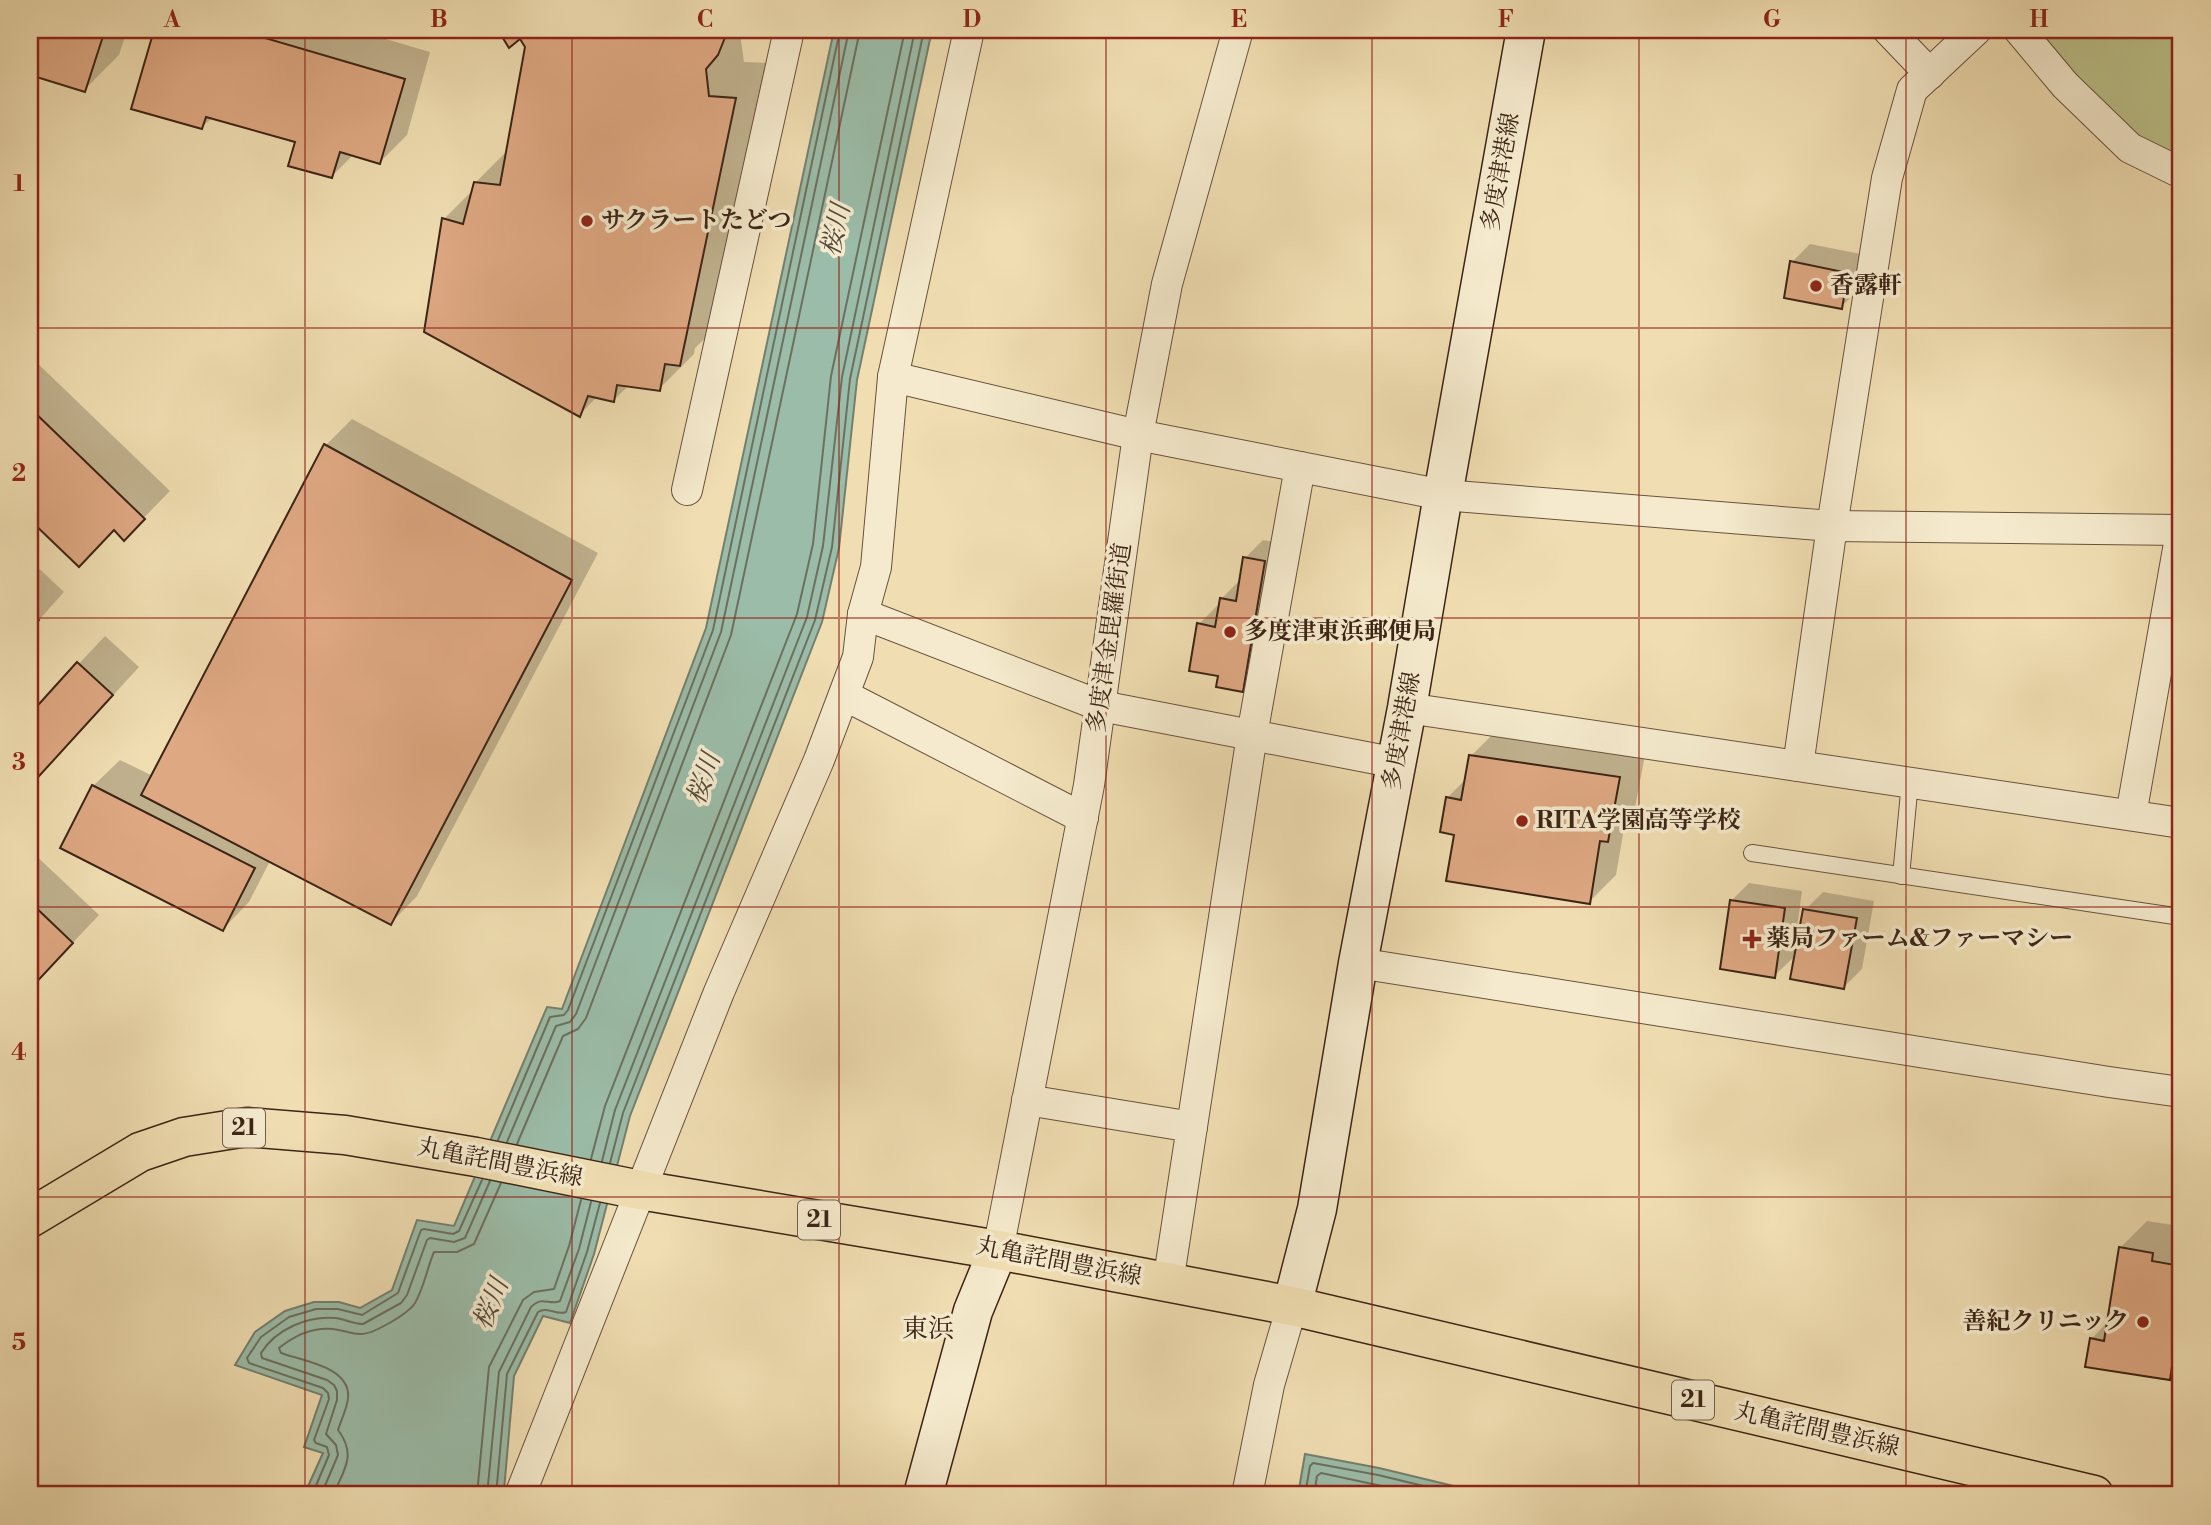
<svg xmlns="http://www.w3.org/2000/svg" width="2211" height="1525" viewBox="0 0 2211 1525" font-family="'Libre Bodoni','Noto Serif JP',serif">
	<rect width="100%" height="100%" fill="#f0deb2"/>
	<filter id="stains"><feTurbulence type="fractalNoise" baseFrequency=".00286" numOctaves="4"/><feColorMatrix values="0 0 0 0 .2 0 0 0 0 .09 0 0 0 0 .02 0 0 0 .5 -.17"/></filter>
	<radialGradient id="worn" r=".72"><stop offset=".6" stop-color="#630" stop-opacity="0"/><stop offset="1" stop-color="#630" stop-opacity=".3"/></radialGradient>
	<!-- green -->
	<polygon fill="#bcc18a" stroke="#7c7250" stroke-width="2" points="2038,30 2181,30 2181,173 2130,148"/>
	<!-- water -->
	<g fill="#9bbca8" stroke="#757f6e" stroke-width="2">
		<polygon points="834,30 932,30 857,380 839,548 822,622 630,1116 594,1254 570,1323 543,1316 514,1376 504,1490 502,1495 304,1495 323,1453 304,1447 322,1395 235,1365 255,1332 285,1311 314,1302 339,1302 360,1308 392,1290 417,1220 454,1226 547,1007 562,1009 706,628"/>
		<polygon points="1305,1454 1379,1468 1491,1495 1298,1495"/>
	</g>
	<!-- shadow -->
	<g fill="#0003">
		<polygon points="30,30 127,30 119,55 84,90 30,73"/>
		<polygon points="156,30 355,30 430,52 407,135 380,162 354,154 332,176 297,141 213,117 202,127 133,107"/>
		<polygon points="506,30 743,30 740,33 744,62 770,63 714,330 695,348 694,354 659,389 629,385 613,401 598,396 579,415 444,219 474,189 475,183 508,150 527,47 521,36 503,35"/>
		<polygon points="1810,244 1866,255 1859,289 1841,307 1792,262"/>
		<polygon points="30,356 170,491 124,538 115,528 79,565 30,518"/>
		<polygon points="352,419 598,553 417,896 391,923 270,861 249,902 223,929 93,786 120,760 153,776 326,445"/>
		<polygon points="1263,540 1282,543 1260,672 1242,690 1220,674 1199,624 1217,606 1220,607 1221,599 1239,581 1245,558"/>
		<polygon points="30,560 64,592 30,630"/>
		<polygon points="105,636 139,667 30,786 30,716"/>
		<polygon points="1498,729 1646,750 1634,813 1625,823 1616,875 1589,902 1456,834 1448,797 1467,778 1471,756"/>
		<polygon points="30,850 99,915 30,988"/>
		<polygon points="1749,883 1802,891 1793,958 1774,976 1731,901"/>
		<polygon points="1823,892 1874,901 1862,969 1844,987 1805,910"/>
		<polygon points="2147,1221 2179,1226 2178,1234 2181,1235 2181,1366 2169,1378 2091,1339 2109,1321 2120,1248"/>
	</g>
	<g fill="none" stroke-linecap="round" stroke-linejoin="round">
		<!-- shore -->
		<g stroke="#6c705f" stroke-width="2">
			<polyline points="498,1140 550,1017 564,1015 568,1010 713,630 840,30"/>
			<polyline points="507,1142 556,1026 570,1022 576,1014 721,632 849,30"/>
			<polyline points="517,1144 563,1036 578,1029 586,1018 731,635 860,30"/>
			<polyline points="591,1159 605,1106 797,614 813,544 831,376 905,30"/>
			<polyline points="602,1161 615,1110 807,617 823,546 842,377 915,30"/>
			<polyline points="610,1163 623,1113 815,620 832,547 850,379 924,30"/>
			<polyline points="312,1495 329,1455 327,1447 316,1443 314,1440 329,1399 328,1393 323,1388 249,1363 247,1358 261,1337 289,1317 316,1309 338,1309 362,1315 398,1293 421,1230 424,1229 453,1234 459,1231 482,1180"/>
			<path d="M321,1495L338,1455L336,1445L326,1434L337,1400V1391L334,1385L327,1380L262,1358L261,1353C276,1329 307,1316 335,1318C345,1319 353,1324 363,1324L401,1303L407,1295L427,1240L430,1238L454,1242L465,1238L490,1181"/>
			<path d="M333,1495C344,1470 357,1455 338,1430C341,1420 347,1409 348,1398C351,1367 303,1361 281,1353L279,1348C295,1335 316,1325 339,1330C346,1331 352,1334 360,1334C372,1335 408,1314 415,1303C424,1288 427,1268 434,1252H457L474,1244L501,1183"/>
			<polyline points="477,1495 489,1367 523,1300 534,1292 554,1289 569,1246 581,1200"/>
			<path d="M487,1495L499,1372L531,1307C543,1295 549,1306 560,1301L579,1249L591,1202"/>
			<path d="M496,1495L507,1374L538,1312C548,1306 557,1316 566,1312L587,1252L600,1203"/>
			<polyline points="1305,1495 1310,1466 1313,1463 1378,1475 1461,1495"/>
			<polyline points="1314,1495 1317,1476 1321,1473 1424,1495"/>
		</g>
	</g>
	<!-- building -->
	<g fill="#dea882" stroke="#3c2416" stroke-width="2">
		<polygon points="30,30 105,30 85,92 30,75"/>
		<polygon points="154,30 238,30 405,79 380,164 340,152 332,178 288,166 295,142 206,117 202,129 131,109"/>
		<polygon points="504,30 728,30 718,55 706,69 709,96 736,98 680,366 665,364 660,391 617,385 614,402 588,396 580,417 424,332 442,218 463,224 474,182 500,185 525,47 520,39 509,48 501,35"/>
		<polygon points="1790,261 1848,273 1842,309 1784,298"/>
		<polygon points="30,408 145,519 124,541 114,530 79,567 30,520"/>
		<polygon points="324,444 572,580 391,925 141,795"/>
		<polygon points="1243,557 1265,561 1243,692 1216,687 1218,676 1189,671 1197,623 1215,627 1220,598 1236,601"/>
		<polygon points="30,612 39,620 30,630"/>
		<polygon points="77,662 113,695 30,786 30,714"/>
		<polygon points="1469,755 1620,777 1608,842 1600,841 1590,904 1446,881 1454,835 1440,832 1446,797 1461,800"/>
		<polygon points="92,785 255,868 223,931 60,848"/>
		<polygon points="1730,900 1785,908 1775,978 1720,969"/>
		<polygon points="30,902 73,943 30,989"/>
		<polygon points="1803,909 1857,918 1844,989 1790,979"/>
		<polygon points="2119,1247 2153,1253 2152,1261 2181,1266 2181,1306 2170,1380 2085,1367 2090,1338 2104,1341"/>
	</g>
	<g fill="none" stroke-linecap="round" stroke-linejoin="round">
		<defs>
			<g id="service">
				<polyline points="1752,853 2181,917"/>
				<polyline points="1901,876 1910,782"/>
			</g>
			<g id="minor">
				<polyline points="1888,30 1930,74"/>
				<polyline points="2019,30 2065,85 2130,148 2181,173"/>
				<polyline points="893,377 1138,435 1443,495 1832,526 2181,530"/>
				<polyline points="687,490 789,30"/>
				<polyline points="863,614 1101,706 1397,763"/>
				<polyline points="844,695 1083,818"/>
				<polyline points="1407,708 2181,823"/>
				<polyline points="1798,766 1832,526 1887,178 1912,90 1976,30"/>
				<polyline points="2131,815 2181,532"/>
				<polyline points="1358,963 2109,1082 2181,1092"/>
				<polyline points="1027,1100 1192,1127"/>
				<polyline points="998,1250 1089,785 1138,435 1167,284 1238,30"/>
				<polyline points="1168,1283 1252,735 1300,467"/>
				<polyline points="520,1495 719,992 819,760 858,657 863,614 876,567 893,377 969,30"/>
				<polyline points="1247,1495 1269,1385 1292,1306"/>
			</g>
			<g id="secondary">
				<polyline points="1292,1306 1317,1209 1358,963 1407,708 1443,495 1526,30"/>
				<polyline points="923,1495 973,1311 998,1250"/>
			</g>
			<polyline id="primary" points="30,1218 140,1152 184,1137 247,1127 345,1135 476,1157 640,1190 998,1250 1292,1306 2094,1495"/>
		</defs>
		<!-- service casing -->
		<use href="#service" stroke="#69523d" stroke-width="18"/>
		<!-- minor casing -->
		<use href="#minor" stroke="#69523d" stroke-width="32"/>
		<!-- secondary casing -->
		<use href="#secondary" stroke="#3c2416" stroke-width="41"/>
		<!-- primary casing -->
		<use href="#primary" stroke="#3c2416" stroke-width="41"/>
		<!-- service -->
		<use href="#service" stroke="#f5eacd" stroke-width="16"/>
		<!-- minor -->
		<use href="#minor" stroke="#f5eacd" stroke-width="30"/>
		<!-- secondary -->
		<use href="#secondary" stroke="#f5eacd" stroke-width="38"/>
		<!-- primary -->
		<use href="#primary" stroke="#f0deb2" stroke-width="38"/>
	</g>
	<!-- grid -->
	<path fill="none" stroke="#8f2418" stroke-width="2" stroke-opacity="0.55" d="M305,30V1495M572,30V1495M839,30V1495M1106,30V1495M1372,30V1495M1639,30V1495M1906,30V1495M30,328H2181M30,618H2181M30,907H2181M30,1197H2181"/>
	<!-- markers -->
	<g fill="#8f2418" stroke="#f5eacd" stroke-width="2.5">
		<circle cx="587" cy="221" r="7"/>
		<circle cx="1816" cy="286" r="7"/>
		<circle cx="1230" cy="632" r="7"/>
		<circle cx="1522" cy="821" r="7"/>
		<path d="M1748.5 928.5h7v7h7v7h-7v7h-7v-7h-7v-7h7z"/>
		<circle cx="2143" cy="1322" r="7"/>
	</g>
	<g text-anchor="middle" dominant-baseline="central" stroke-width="7" stroke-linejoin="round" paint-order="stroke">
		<!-- shield labels -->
		<g fill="#f5eacd" stroke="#745f4d" stroke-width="2">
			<rect x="223" y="1108.5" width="42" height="39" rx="5"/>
			<rect x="798" y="1200.5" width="42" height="39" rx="5"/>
			<rect x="1672" y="1380.5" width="42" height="39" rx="5"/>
		</g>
		<g font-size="23" font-weight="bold" fill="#3c2416">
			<text x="244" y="1128">21</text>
			<text x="819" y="1220">21</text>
			<text x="1693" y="1400">21</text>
		</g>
		<!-- street labels -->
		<g font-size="24" fill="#3c2416" stroke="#f5eacd">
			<text transform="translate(1501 172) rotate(-80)">多度津港線</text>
			<text transform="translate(1110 638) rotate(-82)">多度津金毘羅街道</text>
			<text transform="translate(1402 731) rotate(-80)">多度津港線</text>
			<text transform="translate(500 1163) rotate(11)">丸亀詫間豊浜線</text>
			<text transform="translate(1059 1262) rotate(11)">丸亀詫間豊浜線</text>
			<text transform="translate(1817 1430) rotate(13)">丸亀詫間豊浜線</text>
		</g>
		<!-- poi labels -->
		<g font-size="24" font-weight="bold" fill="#3c2416" stroke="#f5eacd" text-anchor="start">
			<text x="601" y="221">サクラートたどつ</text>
			<text x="1830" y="286">香露軒</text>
			<text x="1244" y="632">多度津東浜郵便局</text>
			<text x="1536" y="821">RITA学園高等学校</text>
			<text x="1766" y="939">薬局ファーム&amp;ファーマシー</text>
			<text x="2129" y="1322" text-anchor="end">善紀クリニック</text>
		</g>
		<!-- water labels -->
		<g font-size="26" font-style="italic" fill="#544a3a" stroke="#f5eacd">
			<text transform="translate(836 230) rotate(-77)">桜川</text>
			<text transform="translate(704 779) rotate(-71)">桜川</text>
			<text transform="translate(491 1304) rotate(-68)">桜川</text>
		</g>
		<!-- neighbourhood labels -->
		<g font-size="26" fill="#3c2416" stroke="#f5eacd">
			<text x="928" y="1329">東浜</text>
		</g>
	</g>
	<!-- margin -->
	<rect width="2211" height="1525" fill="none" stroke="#f0deb2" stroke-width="77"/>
	<rect x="38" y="38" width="2134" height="1448" fill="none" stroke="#8f2418" stroke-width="2.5"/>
	<g font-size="23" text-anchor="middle" font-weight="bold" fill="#8f2418">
		<text x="172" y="27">A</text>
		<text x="439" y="27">B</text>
		<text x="705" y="27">C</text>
		<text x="972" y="27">D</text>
		<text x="1239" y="27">E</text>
		<text x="1506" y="27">F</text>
		<text x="1772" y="27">G</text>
		<text x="2039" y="27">H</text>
		<text x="19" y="191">1</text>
		<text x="19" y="481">2</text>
		<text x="19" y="770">3</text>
		<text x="19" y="1060">4</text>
		<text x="19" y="1350">5</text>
	</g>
	<rect width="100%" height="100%" filter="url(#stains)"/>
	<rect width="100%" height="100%" fill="url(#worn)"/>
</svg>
